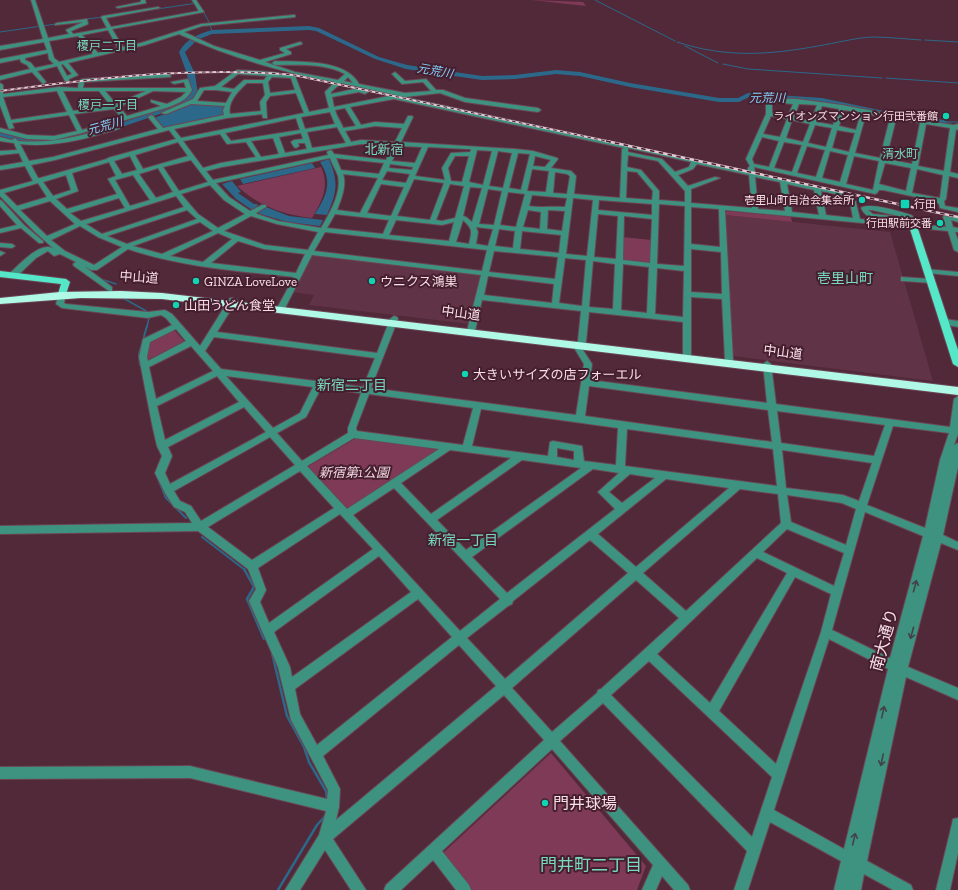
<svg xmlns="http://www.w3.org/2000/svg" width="958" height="890" viewBox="0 0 958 890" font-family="'Zilla Slab','Noto Sans JP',serif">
	<rect width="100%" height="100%" fill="#512939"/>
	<!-- built -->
	<g fill="#613346">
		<polygon points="726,215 890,232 933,381 733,356"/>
		<polygon points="313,255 481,274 482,276 470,324 309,305 314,295 291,292 310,256"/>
	</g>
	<!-- green -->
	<g fill="#7f3a57">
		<polygon points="531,0 583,2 586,6"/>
		<path d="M321,167C330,186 322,201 312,218C283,215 259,206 237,186Z"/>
		<polygon points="725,211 791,217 792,222 725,215"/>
		<polygon points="622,237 652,240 651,263 622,261"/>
		<polygon points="172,331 175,331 185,342 147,360 149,342"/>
		<polygon points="358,437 441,449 348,509 307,467"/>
		<polygon points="551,753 646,866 637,890 471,890 443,853"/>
	</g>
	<!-- water -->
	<g fill="#2c6889">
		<polygon points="191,104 224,106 224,115 163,129 154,118"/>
		<path d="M329,159C339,183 337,192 327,215L315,214C327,195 333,182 320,162Z"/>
		<polygon points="312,163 315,168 243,184 240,179"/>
		<polygon points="232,181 241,192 238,193 254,204 257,204 258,206 252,210 236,199 222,184"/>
		<polygon points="266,207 289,216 323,220 320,226 287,222 257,213"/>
	</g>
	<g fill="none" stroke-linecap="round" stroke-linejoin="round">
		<!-- stream-far3 -->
		<g stroke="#2c6889" stroke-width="1">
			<polyline points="595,0 675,41"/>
			<polyline points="144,11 197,3"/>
			<polyline points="203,11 209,22"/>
			<polyline points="86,19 104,17"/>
			<polyline points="210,24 212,32"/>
			<polyline points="0,32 56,24"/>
			<polyline points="925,40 958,42"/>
			<path d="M677,42C726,58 768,55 818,46C836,43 854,38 872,37C889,37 905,39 921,40"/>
			<polyline points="685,46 718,63"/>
			<polyline points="723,64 748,69 882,78"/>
			<polyline points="886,78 958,83"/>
			<polyline points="944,122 958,126"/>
			<polyline points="947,122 958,122"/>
		</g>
		<!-- stream-far2 -->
		<g stroke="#2c6889" stroke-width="1.5">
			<polyline points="104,280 116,284"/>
			<polyline points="123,298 148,312"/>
			<polyline points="147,327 149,318"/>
		</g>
		<!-- stream-far1 -->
		<g stroke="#2c6889" stroke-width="2">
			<polyline points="140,365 139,354 147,326"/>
			<polyline points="153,426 155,435"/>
			<polyline points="156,474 166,498 186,518"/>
			<polyline points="202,537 245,570"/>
		</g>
		<!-- stream -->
		<g stroke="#2c6889" stroke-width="2.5">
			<polyline points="244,569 254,587 247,599 264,639"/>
			<polyline points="272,653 287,716 304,747 309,762 326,791 327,800"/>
			<polyline points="278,890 317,825 326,815"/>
		</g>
		<!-- river -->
		<path fill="#2c6889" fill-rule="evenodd" d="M309,26L319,28L379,57L407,65L482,76L515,75L556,70L580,72L630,83L719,98H738L748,93L822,98L889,112L944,120L948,122L944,124L889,116L822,102L749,97L739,102H719L630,87L580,76L556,74L515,79L482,80L406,69L375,59L316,31L309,30L212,34L197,40L185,52L195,74L198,94L184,105L172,110C130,123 86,143 42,144C28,145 13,140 0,136V132C14,135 28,140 42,140C77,139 162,113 190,93L187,74L179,52C186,39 198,34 212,30Z"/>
		<defs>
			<g id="minor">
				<path d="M31,0H35L48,38L69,34L66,30L83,22L55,25V24L57,23L87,19L88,24L71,31L73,34L107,28L101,17L103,16L158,7L160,8L106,18L111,27L199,11L192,0H196L204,12L112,29L123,47L141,43L201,24L293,15H295V17L202,26L184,32L214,46L260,60L285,53L280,50V48L300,42L302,43V44L286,49L291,52V54L265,62L295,72L338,80L345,74C325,63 297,65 275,65L272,63L275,61C299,62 346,59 359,84L405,93L431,91L423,82L402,84L392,74L395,72L405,81L426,79L436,90H443L465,98L538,108L541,110L538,112L465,102L440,93L405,97L341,83L331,92V94L359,88L368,92L365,94L359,92L332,97L334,107L394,95L748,171V168L750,166L746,159L766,114V100L769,98L797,99L842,105L921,120L922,113L925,111L928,113L926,121L953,125L958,124V130L956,129L950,172L958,174V178L949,176L946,199L944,201L945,206L958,208V212L940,208L939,204L935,201L883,190H879L877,193L875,194L754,167L755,173L854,195L860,219L907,223L905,221C891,220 867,223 861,208C869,202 901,212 911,215L915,218L916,224L946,227L943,217L944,216L958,218V222L951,220L953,227L958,228V232H955L958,240V252L954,250L948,231L725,210L733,360L732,362L729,363L725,360L722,299L691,297V355L690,357L687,358L683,355V322L589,312L586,342L581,347L592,364L590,380L767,403L763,364L767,361L771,364L776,404L950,427L954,399L958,396V434L954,445L958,443V467L943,535L958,542V550L941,543L908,667L958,688V700L906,677L867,861L911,885L913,890H893L864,874L861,890H834L841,861L770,822L748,890H734L747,851L603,703L560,741L688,885L690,890H674L662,876L656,890H642L653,865L552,749L442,851L469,885L471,890H456L433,860L401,890H384L386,885L544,740L504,695L333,839L366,890H351L325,850L300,890H285L319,835L326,811L190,778L0,779V767L190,766L327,799L328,790L291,720L278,667L249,601L256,589L248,569L198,531L0,534V526L192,523L185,512L174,507L165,493L155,473L162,456L157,446L152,424L139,357L143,339L172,325L166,318L161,315L148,318L62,308L56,304L59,292H62L66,294L64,303L66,304L148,312L165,310L172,314L200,346L230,298H233L237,300L217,332L377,353L390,319L394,316L397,317L398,319L371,388L576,415L584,364L573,346L578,341L581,311L482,300L475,331L471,334L468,333L467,331L481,275L312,255L284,310L280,312L276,310L294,277C238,271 181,267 128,249L97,270H91L84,266L112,287V291H109L74,266L73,264L76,262L60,254L54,256L48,251L36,258L16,277H10V273C19,265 41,240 54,249L34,231L0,196V190L33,181L25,166L0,170V166L23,162L19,153L0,155V151L17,150L14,143L0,141V137L12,140L15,138L18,141C56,144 83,135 119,125L122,127C116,131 108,132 101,134C74,142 48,147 20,144L29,161L53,157L158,129L148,117L151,115L153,116L163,128L224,115L223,110L225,106L191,104L166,114L161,113L193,99L200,88L215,86L237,70L271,72L295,76L309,112L329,108L325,92L335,82C281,72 229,57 179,34L145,45L68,63L78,75L69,79V81H65L57,66L37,71L46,82L43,84L32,72L0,80V76L30,69L27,65L21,62L20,59L0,63V59L47,50L44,42L0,50V46L43,39ZM108,30L118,48L98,53L82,35ZM78,36L93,54L59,62L54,58L49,41ZM48,53L49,59L54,64L35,68L31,63L25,60V58ZM63,64L72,74L67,76L61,65ZM238,74L267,76L264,80H244L234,89L221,87ZM272,77L291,78L295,90L270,93L268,82ZM348,77L353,83L344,81ZM247,83H263L265,95L260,102L261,111L230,114C227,102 239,90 247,83ZM204,90H216L232,92L226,103L197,101ZM296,93L304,113L181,138L174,129L227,118L262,114L263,118H267L266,102L270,96ZM394,99L624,148L622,149L620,198L574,194L576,176L571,171L551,168L558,159L557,158L533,151L515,149L401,142L413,117L412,116H408L404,124L375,122L361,125L350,107ZM772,102L793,104L788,116L772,113ZM799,104L817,105L811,121L794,117ZM822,106L839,109L833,125L816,122ZM345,108L356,126L343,128C342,123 337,118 335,110ZM844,110L861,113L856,130L839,126ZM330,112L335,124L305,129L301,117ZM866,114L890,118L880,158L855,153ZM771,116L787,119L780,137L763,134ZM296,118L300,130L231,141L225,133ZM896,119L920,123L912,164L886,159ZM792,120L810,124L803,142L786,138ZM926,124L950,128L944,171L918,166ZM815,125L832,128L826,147L808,143ZM375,126L402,128L395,142L361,140L351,142L345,131ZM337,127L346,143L312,148L307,132ZM169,130L176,139L108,158L107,159L40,178H38L31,165L55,160ZM837,130L855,133L849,152L832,148ZM301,133L303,139L294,140L291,142L294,147L296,148L299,146L298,143H305L307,149L285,153L279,137ZM220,134L227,144L246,142L256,157L221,163L203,168L183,141ZM762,137L779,141L769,167L754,164L752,159ZM273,138L279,154L261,157L251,141ZM178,142L188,156L143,169L135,155ZM784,142L802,145L792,172L774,168ZM361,144L393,145L386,160L334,154L332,151L330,150L327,152L328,155L213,180L206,171L222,167ZM399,146L422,147L415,163L392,161ZM807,146L825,150L816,177L797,173ZM428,147L467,149H471L470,152L451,153L442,168L445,180L415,176ZM628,148L691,162L689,167L675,172L662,159L628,152ZM477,150L492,151L483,185L469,182ZM498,151L512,153L503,188L489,186ZM830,151L848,155L840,182L822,178ZM518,153L530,154L521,190L509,188ZM628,155L658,161L685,191V202L659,200V191L641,170L627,167ZM130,156L137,170L122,174L114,161ZM455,156H469L462,182L451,181L448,168ZM535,156L551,160L545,167L533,166ZM854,156L879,161L873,190L846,184ZM330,158C332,164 336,170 338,176C342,193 329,214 321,228L278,221L257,214L256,213L266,207V205H262L250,211L229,197L216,183ZM336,158L384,163L379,174L341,170ZM191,160L208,182L179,191L163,167ZM109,162L116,176L108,179L117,194L67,209L56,199L78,191L72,173ZM885,163L911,168L906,191L879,184ZM390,164L413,167L412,170L389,168ZM697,164L749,175L752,208L691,203V189L720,178L715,177L688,186L678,175L693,169ZM158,168L173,192L156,198L139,174ZM532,169L549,171L546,192L527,191ZM917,169L943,175L940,198L912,193ZM387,171L410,174L406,183L382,180ZM627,171L637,172L653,191L652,200L626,198ZM555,172L567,174L570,176L567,194L553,193ZM343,174L378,178L360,213L337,210C341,200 347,185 343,174ZM66,175L71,190L53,196L43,182ZM133,175L150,200L130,206L115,180ZM755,177L780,182L785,211L758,209ZM414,179L444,183L430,220L397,216ZM38,183L47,197L17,206L4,193ZM381,184L404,187L391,216L367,213ZM450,184L464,186L455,218L442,221L436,220ZM787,184L814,190L819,215L792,212ZM210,185L224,200L245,214L218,228L198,214L181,194ZM470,187L482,188L472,222L466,217L463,216ZM488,189L502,191L494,225L479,224ZM821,191L849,197L853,218L826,215ZM508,192L525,194L516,227L500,225ZM532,195L567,198L565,207C552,206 541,208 529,206ZM176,196L184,207L102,234L86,224ZM119,198L125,208L81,221L70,213ZM573,198L593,200L587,256L566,254ZM599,200L652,204V215L598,210ZM50,201L75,224L47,236L20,210ZM659,204L685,206L684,266L657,264ZM691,207L719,209L720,247L691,244ZM187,210L197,219L127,244L107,236ZM528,210L541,212L540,229L523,227ZM548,210L565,211L562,231L547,229ZM868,210H872L903,217L873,214ZM335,214L389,220L383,234L327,228ZM598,214L618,216L616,259L594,257ZM251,216L277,224L318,232L308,250L265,245L224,231ZM624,216L652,219L650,263L623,260ZM396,220L442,225L454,222L449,241L389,235ZM463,220C473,229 472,231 469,244L456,242ZM200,222L213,231L162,254L133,246ZM80,226L98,237L122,247L94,265L65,251L51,240ZM476,227L493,229L488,246L476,244L478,232ZM499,229L515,231L513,248L495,246ZM522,231L561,235L559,253L520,249ZM325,232L487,250L482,271L314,251ZM218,233L232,239L203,262L170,256ZM238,241L264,249L305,254L296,273L211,263ZM691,249L721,252L722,294L691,292ZM494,251L558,257L555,279L489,272ZM565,258L586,260L582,306L559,303ZM593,261L615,264L613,309L589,307ZM623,264L649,267L647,313L621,310ZM657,268L684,271L683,317L655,314ZM488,276L554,284L552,303L484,295ZM176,329L186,341L148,361L147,357L150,342ZM214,337L375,358L363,387L221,369L205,351ZM191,346L213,371L156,399L149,367ZM217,376L239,402L165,440L157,406ZM226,376L313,387L300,413L273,428ZM589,386L768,410L772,442L585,416ZM321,388L361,393L348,428V433L302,461L277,433L306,417ZM369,394L473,408L463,445L357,431L356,428ZM244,407L266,432L170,484L165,473L172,456L168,447ZM481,409L618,428L616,465L584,461L582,446L553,441L550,442L548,456L472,446ZM777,411L885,425L874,456L781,443ZM893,426L949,433L940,460L925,528L867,505ZM627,429L773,449L777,486L625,466ZM270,437L295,465L201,521L191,506L180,501L174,491ZM354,438L439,449L347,509L307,466ZM557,448L574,451V460L557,457ZM450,450L511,458L431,514L401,483ZM782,450L872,463L859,501L843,495L786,488ZM522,460L581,468L466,550L437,520ZM593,469L619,473L598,492L615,509L507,593L472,557ZM300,471L334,508L252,560L208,527ZM630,474L655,478L622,503L609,492ZM666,479L729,488L636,567L598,534ZM394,488L500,599L460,631L353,515ZM740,489L778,494L781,523L686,611L643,573ZM787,495L842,503L856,509L846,545L791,522ZM865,512L923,536L890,658L832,630ZM340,514L373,549L269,623L260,602L266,590L258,568ZM787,529L844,553L834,586L763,552ZM590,540L628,573L505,679L467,638L508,606L512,604L513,601ZM379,556L411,592L292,677L290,667L274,632ZM757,558L787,573L710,703L657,654ZM795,577L831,594L821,632L776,764L719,711ZM636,580L679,618L601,689L598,690L597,693L552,732L512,688ZM418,599L452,637L317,745L300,714L295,689ZM829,639L888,669L844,849L774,810ZM459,645L496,686L336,820L339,807L340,789L323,756ZM649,661L772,777L752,837L611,695Z"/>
				<polygon points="141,0 145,0 146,3 118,8 116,7 141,2"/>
				<path d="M168,74L171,76L170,77L84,82L83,88H186L184,82L174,84L171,82L188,79L192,90C187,100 179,103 169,107L82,133L54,140L27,139L0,132V128L27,135L54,136L77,131L69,115L12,123L14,128L9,129L0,105V83L3,85V94L59,87L78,88L79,81L82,79ZM57,91L67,112L11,120L3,97ZM63,91H99L111,106L73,111ZM105,91H146L116,104ZM153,91L186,92L181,97L167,104L151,100V102L161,106L127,116L119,107ZM114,109L122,118L82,130L74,114Z"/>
				<polygon points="0,200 2,201 24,225 43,241 43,243 39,243 21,228 0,233 0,229 17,225 0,206"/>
				<polygon points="0,243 12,244 15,246 12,248 0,247"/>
				<polygon points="0,251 5,253 0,256"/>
				<polygon points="925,269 958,272 958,276 928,273 924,271"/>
				<polygon points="901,277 931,279 935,281 931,283 904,281 901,281"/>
				<polygon points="945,319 958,321 958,327 942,324 941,322"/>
				<polygon points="958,818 958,853 950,890 936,890 952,824 953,819"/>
			</g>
			<g id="major">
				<polygon points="910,224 916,224 917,226 958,350 958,367 953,364 909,226"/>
				<polygon points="0,271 66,279 70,282 66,294 62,297 58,294 61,284 0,277"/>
			</g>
			<polygon id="highway" points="121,291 162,293 958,387 958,395 162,299 81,298 0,304 0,298 60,292"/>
		</defs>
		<!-- minor casing -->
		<use href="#minor" stroke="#6c4655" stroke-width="2"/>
		<!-- major casing -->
		<use href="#major" stroke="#6c4655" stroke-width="2"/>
		<!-- highway casing -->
		<use href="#highway" stroke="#6c4655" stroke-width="2"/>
		<!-- minor -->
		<use href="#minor" fill="#3d9380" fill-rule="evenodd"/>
		<!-- major -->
		<use href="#major" fill="#54e7c8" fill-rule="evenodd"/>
		<!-- highway -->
		<use href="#highway" fill="#aff9e6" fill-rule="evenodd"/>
		<defs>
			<path id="rail-far1" d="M0,91C98,78 195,66 294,75L611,142"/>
			<polyline id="rail" points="606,141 958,217"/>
		</defs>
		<!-- rail-far1 casing -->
		<use href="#rail-far1" stroke="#e5c9d2" stroke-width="2"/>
		<!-- rail casing -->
		<use href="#rail" stroke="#e5c9d2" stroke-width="2.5"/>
		<!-- rail-far1 -->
		<use href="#rail-far1" stroke="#461f2f" stroke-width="1" stroke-dasharray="3.5" stroke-linecap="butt"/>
		<!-- rail -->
		<use href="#rail" stroke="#461f2f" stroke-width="1.5" stroke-dasharray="4.5" stroke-linecap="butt"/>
	</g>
	<!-- one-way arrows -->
	<defs><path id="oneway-shaft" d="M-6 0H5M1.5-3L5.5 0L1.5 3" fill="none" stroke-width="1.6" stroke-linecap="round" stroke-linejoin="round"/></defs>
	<g stroke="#434247">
		<use href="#oneway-shaft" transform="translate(915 586) rotate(-75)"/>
		<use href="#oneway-shaft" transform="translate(912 633) rotate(105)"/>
		<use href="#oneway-shaft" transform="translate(883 712) rotate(-77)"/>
		<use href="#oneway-shaft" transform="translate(882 760) rotate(102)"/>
		<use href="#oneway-shaft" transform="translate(854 839) rotate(-77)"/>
	</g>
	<!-- markers -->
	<g fill="#10d5b4" stroke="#461f2f" stroke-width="1.5">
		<circle cx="946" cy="116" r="4"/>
		<circle cx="862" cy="200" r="4"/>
		<rect x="900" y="199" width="10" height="10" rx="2"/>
		<circle cx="940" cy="223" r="4"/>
		<circle cx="196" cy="281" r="4"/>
		<circle cx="372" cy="281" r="4"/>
		<circle cx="176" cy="305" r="4"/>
		<circle cx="465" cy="374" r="4"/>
		<circle cx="545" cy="803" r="4"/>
	</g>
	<g text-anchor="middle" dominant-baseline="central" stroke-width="4" stroke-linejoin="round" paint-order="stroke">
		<!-- far-poi labels -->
		<g font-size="11" fill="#f9dee7" stroke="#461f2f" text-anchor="end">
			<text x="938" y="116">ライオンズマンション行田弐番館</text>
			<text x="854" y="200">壱里山町自治会集会所</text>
			<text x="914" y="204" text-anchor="start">行田</text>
			<text x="932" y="223">行田駅前交番</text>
		</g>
		<!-- far-neighbourhood labels -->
		<g font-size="12" fill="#77d9c1" stroke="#461f2f">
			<text x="107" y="46">榎戸二丁目</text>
			<text x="108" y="105">榎戸一丁目</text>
			<text x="900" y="154">清水町</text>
		</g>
		<!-- far-water labels -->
		<g font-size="12" font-style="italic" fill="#85d1fe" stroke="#461f2f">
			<text transform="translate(435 71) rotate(10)">元荒川</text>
			<text x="767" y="98">元荒川</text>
			<text transform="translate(105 126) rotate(-16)">元荒川</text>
		</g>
		<!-- far-quarter labels -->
		<g font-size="13" fill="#77d9c1" stroke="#461f2f">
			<text x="384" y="149">北新宿</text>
		</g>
		<!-- street labels -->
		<g font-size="13" fill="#f9dee7" stroke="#461f2f">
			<text transform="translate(139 277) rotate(4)">中山道</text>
			<text transform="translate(461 313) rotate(7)">中山道</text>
			<text transform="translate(783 352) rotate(7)">中山道</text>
		</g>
		<!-- poi labels -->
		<g font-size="13" fill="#f9dee7" stroke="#461f2f" text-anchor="start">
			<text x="204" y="281">GINZA LoveLove</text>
			<text x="380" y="281">ウニクス鴻巣</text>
			<text x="184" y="305">山田うどん食堂</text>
			<text x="473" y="374">大きいサイズの店フォーエル</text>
		</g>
		<!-- park labels -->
		<g font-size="13" font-style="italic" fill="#f1d5df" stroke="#461f2f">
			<text x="354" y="472">新宿第1公園</text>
		</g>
		<!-- neighbourhood labels -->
		<g font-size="14" fill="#77d9c1" stroke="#461f2f">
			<text x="845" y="278">壱里山町</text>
			<text x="352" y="385">新宿二丁目</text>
			<text x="463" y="540">新宿一丁目</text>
		</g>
		<!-- near-street labels -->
		<g font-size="16" fill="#f9dee7" stroke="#461f2f">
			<text transform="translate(884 640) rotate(-75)">南大通り</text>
		</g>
		<!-- near-poi labels -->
		<g font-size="16" fill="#f9dee7" stroke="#461f2f" text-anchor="start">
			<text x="553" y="803">門井球場</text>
		</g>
		<!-- near-neighbourhood labels -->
		<g font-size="17" fill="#77d9c1" stroke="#461f2f">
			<text x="591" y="865">門井町二丁目</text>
		</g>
	</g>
</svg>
